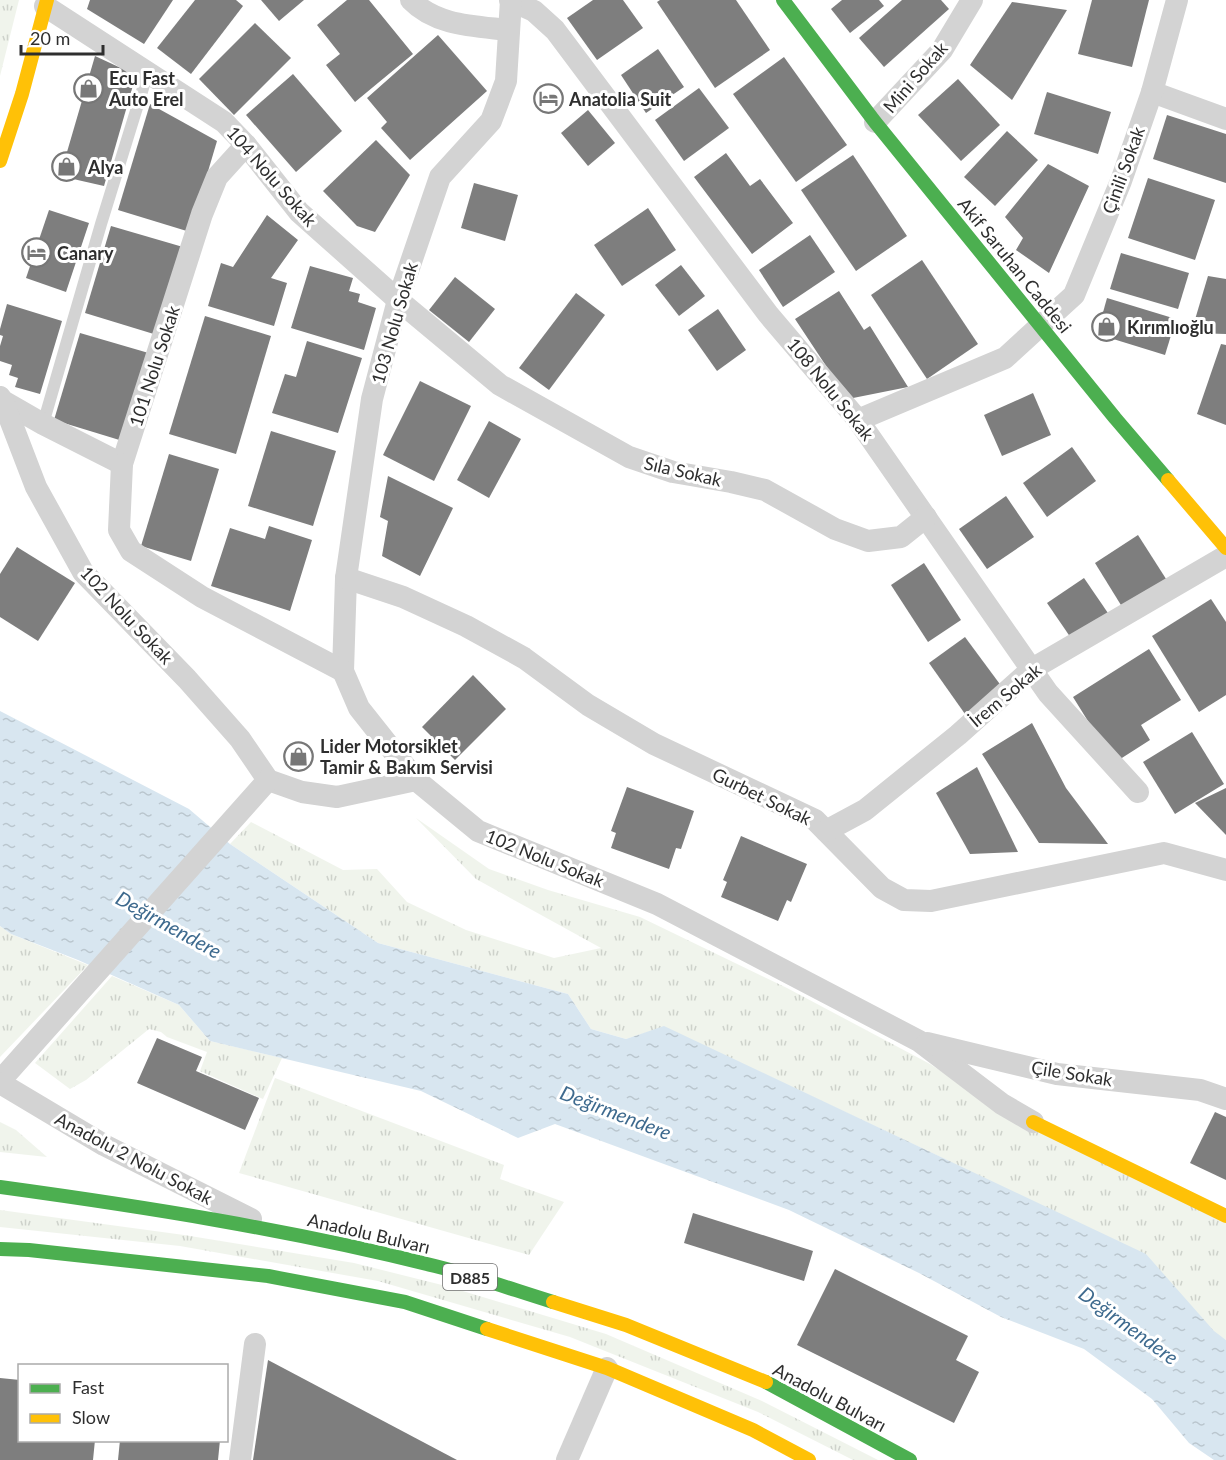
<svg xmlns="http://www.w3.org/2000/svg" width="1226" height="1460" viewBox="0 0 1226 1460" font-family="Lato,sans-serif">
	<defs>
		<pattern id="grass-tufts" width="24" height="20" patternUnits="userSpaceOnUse" patternTransform="scale(1.5)"><rect width="24" height="20" fill="#f0f4ec"/><path d="M3 7l-1-3M5 7V3M7 7l1-3M15 17l-1-3M17 17v-4M19 17l1-3" fill="none" stroke="#ced2cb"/></pattern>
		<pattern id="water-ripples" width="26" height="14" patternUnits="userSpaceOnUse" patternTransform="scale(1.5)"><rect width="26" height="14" fill="#d8e6f0"/><path d="M2 4q2-2 4 0t4 0M15 11q2-2 4 0t4 0" fill="none" stroke="#bac6ce"/></pattern>
	</defs>
	<rect width="100%" height="100%" fill="#fff"/>
	<!-- grass -->
	<g fill="url(#grass-tufts)">
		<polygon points="0,0 19,0 0,76"/>
		<polygon points="416,818 489,869 548,890 640,917 787,988 930,1064 989,1102 1226,1223 1226,1340 949,1161 664,1027 626,1039 591,1029 568,994 378,943 230,844 251,822 343,870 377,869 407,902 466,930 554,958 601,948 476,879"/>
		<polygon points="0,926 11,934 88,965 0,1057"/>
		<polygon points="112,976 179,1005 210,1041 282,1058 263,1099 200,1071 207,1052 167,1037 161,1032 149,1029 86,1080 70,1089 35,1063"/>
		<polygon points="275,1078 504,1165 500,1179 564,1202 529,1255 239,1173"/>
		<polygon points="0,1122 16,1130 47,1157 0,1152"/>
		<polygon points="0,1210 184,1235 354,1263 446,1286 606,1334 762,1401 878,1460 853,1460 758,1412 570,1337 378,1281 180,1246 0,1227"/>
	</g>
	<!-- water -->
	<polygon fill="url(#water-ripples)" points="0,711 189,809 230,844 378,943 568,994 591,1029 626,1039 664,1026 1146,1254 1214,1331 1226,1340 1226,1460 1214,1460 1189,1443 1152,1399 1084,1349 1001,1317 919,1273 789,1210 555,1124 518,1138 421,1091 210,1041 179,1005 78,960 11,934 0,926"/>
	<!-- building -->
	<g fill="#7e7e7e">
		<polygon points="90,0 173,0 144,44 87,9"/>
		<polygon points="195,0 236,0 243,6 191,74 157,48"/>
		<polygon points="261,0 304,0 279,21"/>
		<polygon points="347,0 369,0 413,54 355,102 326,65 340,54 317,25"/>
		<polygon points="593,0 623,0 643,28 597,60 567,18"/>
		<polygon points="660,0 736,0 770,50 715,88 657,2"/>
		<polygon points="842,0 879,0 884,6 850,33 831,9"/>
		<polygon points="902,0 941,0 949,9 884,67 859,38"/>
		<polygon points="1092,0 1149,0 1132,67 1078,54"/>
		<polygon points="1012,2 1067,10 1012,100 970,65"/>
		<polygon points="255,23 291,58 234,115 199,79"/>
		<polygon points="438,35 487,91 410,160 381,128 387,122 367,98"/>
		<polygon points="658,49 684,87 646,113 621,75"/>
		<polygon points="95,56 136,75 104,186 60,176"/>
		<polygon points="784,57 847,145 796,182 733,94"/>
		<polygon points="293,74 342,131 296,172 246,115"/>
		<polygon points="958,79 1000,125 961,161 918,115"/>
		<polygon points="699,88 729,128 684,161 655,120"/>
		<polygon points="1047,92 1111,112 1098,154 1034,134"/>
		<polygon points="150,104 217,141 190,232 118,210"/>
		<polygon points="588,110 615,143 588,166 561,133"/>
		<polygon points="1167,115 1226,134 1226,183 1153,159"/>
		<polygon points="1007,131 1038,160 995,206 964,177"/>
		<polygon points="376,140 410,175 375,232 357,226 323,191"/>
		<polygon points="726,153 750,186 760,179 793,223 752,254 694,177"/>
		<polygon points="853,155 907,236 856,271 801,190"/>
		<polygon points="1048,164 1089,186 1049,273 1016,250 1023,238 1005,217"/>
		<polygon points="1148,178 1215,200 1195,260 1128,238"/>
		<polygon points="474,183 518,195 505,241 461,228"/>
		<polygon points="648,208 676,250 622,286 594,245"/>
		<polygon points="49,210 89,223 66,292 26,278"/>
		<polygon points="267,215 298,240 271,278 287,283 274,326 208,306 221,263 233,267"/>
		<polygon points="111,226 183,247 157,335 85,313"/>
		<polygon points="810,235 835,272 783,307 759,270"/>
		<polygon points="1121,253 1189,273 1178,309 1110,289"/>
		<polygon points="922,260 978,344 927,379 871,295"/>
		<polygon points="681,265 705,296 679,316 655,285"/>
		<polygon points="310,266 353,278 349,291 360,294 358,302 376,308 364,350 291,328"/>
		<polygon points="1208,276 1226,279 1226,334 1191,333"/>
		<polygon points="455,277 495,309 469,342 429,310"/>
		<polygon points="839,291 864,330 870,326 908,387 848,399 795,319"/>
		<polygon points="576,293 605,315 549,390 519,368"/>
		<polygon points="1107,298 1176,319 1165,355 1097,334"/>
		<polygon points="7,304 62,321 40,394 15,387 18,378 9,375 12,365 0,361 0,346 3,336 0,335 0,329"/>
		<polygon points="718,309 746,350 717,371 688,330"/>
		<polygon points="205,316 271,336 236,454 169,434"/>
		<polygon points="80,333 152,354 126,442 54,420"/>
		<polygon points="307,341 362,358 338,433 272,413 285,374 296,377"/>
		<polygon points="1221,344 1226,345 1226,425 1197,414"/>
		<polygon points="420,381 471,406 434,481 383,455"/>
		<polygon points="1033,393 1051,435 1002,456 984,415"/>
		<polygon points="489,421 521,439 489,498 457,480"/>
		<polygon points="271,431 336,451 313,526 248,506"/>
		<polygon points="1072,447 1096,481 1047,517 1023,483"/>
		<polygon points="169,454 219,469 191,561 141,546"/>
		<polygon points="388,476 453,508 420,576 382,556 388,521 380,517"/>
		<polygon points="1006,496 1034,537 987,569 959,529"/>
		<polygon points="269,526 312,540 290,611 211,586 230,528 265,539"/>
		<polygon points="1138,535 1168,582 1124,610 1095,563"/>
		<polygon points="17,547 75,583 38,641 0,617 0,574"/>
		<polygon points="924,563 961,620 928,642 891,585"/>
		<polygon points="1084,578 1110,616 1073,641 1047,603"/>
		<polygon points="1211,599 1226,622 1226,695 1199,712 1152,636"/>
		<polygon points="965,637 1002,687 965,714 929,663"/>
		<polygon points="1149,649 1181,700 1141,725 1150,740 1114,763 1073,697"/>
		<polygon points="473,675 506,709 455,760 422,727"/>
		<polygon points="1032,723 1066,788 1108,844 1039,843 982,754"/>
		<polygon points="1192,732 1224,784 1175,814 1143,762"/>
		<polygon points="977,767 1018,852 970,854 936,793"/>
		<polygon points="627,787 694,811 681,849 676,848 669,869 611,848 616,833 611,831"/>
		<polygon points="1226,788 1226,835 1195,803"/>
		<polygon points="741,836 807,864 791,902 787,900 778,921 721,897 727,882 723,880"/>
		<polygon points="157,1038 202,1057 196,1071 259,1098 245,1130 137,1083"/>
		<polygon points="1215,1112 1226,1117 1226,1180 1190,1163"/>
		<polygon points="693,1213 813,1251 804,1281 684,1243"/>
		<polygon points="835,1269 968,1336 956,1360 979,1372 954,1423 797,1345"/>
		<polygon points="268,1360 457,1460 253,1460"/>
		<polygon points="0,1378 20,1380 20,1440 95,1440 93,1460 0,1460"/>
		<polygon points="120,1440 220,1440 218,1460 118,1460"/>
	</g>
	<g fill="none" stroke-linecap="round" stroke-linejoin="round">
		<!-- lane -->
		<polyline stroke="#d3d3d3" stroke-width="12" points="43,424 101,224 148,72"/>
		<!-- street -->
		<g stroke="#d3d3d3" stroke-width="22">
			<path d="M411,0C436,26 475,26 509,30"/>
			<polyline points="510,0 534,11 555,30 768,314 858,420 1048,693 1138,792"/>
			<polyline points="511,0 506,81 491,121 440,177 398,300 372,399 346,578 343,671 359,708 416,780 478,831 657,904 919,1041 1002,1104 1033,1122"/>
			<polyline points="45,6 224,122 246,145 299,212 398,300 500,385 629,457 673,472 731,482 765,490 835,529 868,541 901,537 926,517"/>
			<polyline points="1152,92 1226,119"/>
			<polyline points="875,122 942,50 972,0"/>
			<polyline points="0,397 3,401 43,424 122,464 202,214 217,177 246,145"/>
			<polyline points="3,401 36,487 83,572 187,679 240,739 268,780 302,792 337,797 416,780"/>
			<polyline points="858,420 1005,358 1074,295 1121,181 1152,92 1177,0"/>
			<polyline points="122,464 119,530 131,551 202,597 343,671"/>
			<polyline points="346,578 403,597 466,626 524,658 588,705 654,744 815,820 882,888 904,900 931,901 1164,853 1226,870"/>
			<polyline points="826,831 865,810 958,735 1032,669 1226,556"/>
			<polyline points="927,1043 1057,1074 1200,1090 1226,1099"/>
			<polyline points="0,1081 268,780"/>
			<polyline points="0,1083 104,1145 251,1219"/>
			<polyline points="240,1460 255,1344"/>
			<polyline points="567,1460 607,1368"/>
		</g>
		<!-- fast -->
		<g stroke="#4caf50" stroke-width="14">
			<polyline points="783,0 875,122 1115,418 1168,480"/>
			<path d="M0,1187C146,1207 292,1230 435,1266C475,1276 514,1290 553,1302"/>
			<polyline points="0,1249 29,1250 268,1276 405,1302 487,1329"/>
			<polyline points="766,1382 910,1460"/>
		</g>
		<!-- slow -->
		<g stroke="#ffc107" stroke-width="14">
			<polyline points="0,161 22,94 47,0"/>
			<polyline points="1168,480 1226,548"/>
			<polyline points="1033,1122 1226,1216"/>
			<polyline points="553,1302 626,1325 766,1382"/>
			<polyline points="487,1329 607,1368 753,1430 809,1460"/>
		</g>
	</g>
	<!-- icons -->
	<defs>
		<symbol id="shop-ring" viewBox="-11 -11 22 22"><circle r="9.5" fill="#fff" stroke="#777" stroke-width="1.5"/><path d="M-5-2.5h2.3a2.7 3.5 0 0 1 5.4 0H5L5.5 6h-11ZM-1.5-2.5h3a1.5 2.3 0 0 0-3 0Z" fill="#777"/></symbol>
		<symbol id="hotel-ring" viewBox="-11 -11 22 22"><circle r="9.5" fill="#fff" stroke="#777" stroke-width="1.5"/><path d="M-6-4.5h1.5V1H6V5H4.5V3h-9V5H-6ZM-4 0a1.8 1.8 0 1 1 3.6 0ZM.5 0V-2.5h3Q6-2.5 6 0Z" fill="#777"/></symbol>
	</defs>
	<g fill-rule="evenodd">
		<use href="#shop-ring" x="72" y="72" width="33" height="33"/>
		<use href="#hotel-ring" x="532" y="82" width="33" height="33"/>
		<use href="#shop-ring" x="50" y="150" width="33" height="33"/>
		<use href="#hotel-ring" x="20" y="236" width="33" height="33"/>
		<use href="#shop-ring" x="1090" y="310" width="33" height="33"/>
		<use href="#shop-ring" x="282" y="740" width="33" height="33"/>
	</g>
	<g text-anchor="middle" dominant-baseline="central" stroke-width="6" stroke-linejoin="round" paint-order="stroke">
		<!-- shield labels -->
		<rect fill="#fff" stroke="#6d6d6d" stroke-width="1.5" x="443" y="1264" width="54" height="26" rx="4.5"/>
		<g font-size="16" font-weight="bold" fill="#2e2e2e">
			<text x="470" y="1277">D885</text>
		</g>
		<!-- street labels -->
		<g font-size="18" fill="#2e2e2e" stroke="#fff">
			<text transform="translate(915 77) rotate(-49)">Mini Sokak</text>
			<text transform="translate(1123 170) rotate(-70)">Çinili Sokak</text>
			<text transform="translate(272 176) rotate(49)">104 Nolu Sokak</text>
			<text transform="translate(1015 265) rotate(51)">Akif Saruhan Caddesi</text>
			<text transform="translate(394 323) rotate(-74)">103 Nolu Sokak</text>
			<text transform="translate(154 366) rotate(-72)">101 Nolu Sokak</text>
			<text transform="translate(831 389) rotate(51)">108 Nolu Sokak</text>
			<text transform="translate(683 471) rotate(13)">Sıla Sokak</text>
			<text transform="translate(127 615) rotate(47)">102 Nolu Sokak</text>
			<text transform="translate(1005 695) rotate(-40)">İrem Sokak</text>
			<text transform="translate(762 796) rotate(26)">Gurbet Sokak</text>
			<text transform="translate(545 858) rotate(22)">102 Nolu Sokak</text>
			<text transform="translate(1072 1073) rotate(9)">Çile Sokak</text>
			<text transform="translate(134 1158) rotate(28)">Anadolu 2 Nolu Sokak</text>
			<text transform="translate(369 1233) rotate(13)">Anadolu Bulvarı</text>
			<text transform="translate(830 1397) rotate(28)">Anadolu Bulvarı</text>
		</g>
		<!-- poi labels -->
		<g font-size="18" font-weight="bold" fill="#2e2e2e" stroke="#fff" text-anchor="start">
			<text x="109" y="78">Ecu Fast<tspan x="109" dy="21">Auto Erel</tspan></text>
			<text x="569" y="99">Anatolia Suit</text>
			<text x="88" y="167">Alya</text>
			<text x="57" y="253">Canary</text>
			<text x="1127" y="327">Kırımlıoğlu</text>
			<text x="320" y="746">Lider Motorsiklet<tspan x="320" dy="21">Tamir &amp; Bakım Servisi</tspan></text>
		</g>
		<!-- water labels -->
		<g font-size="20" font-style="italic" fill="#3e6a8e" stroke="#fff">
			<text transform="translate(169 924) rotate(29)">Değirmendere</text>
			<text transform="translate(616 1112) rotate(21)">Değirmendere</text>
			<text transform="translate(1129 1325) rotate(36)">Değirmendere</text>
		</g>
	</g>
	<!-- legend -->
	<rect x="18" y="1364" width="210" height="78" fill="#ffffff" stroke="#ababab" stroke-width="1.5"/>
	<rect x="30" y="1384" width="30" height="9" fill="#4caf50" stroke="#ababab" stroke-width="1.5"/>
	<text x="72" y="1394" font-size="18" fill="#2e2e2e">Fast</text>
	<rect x="30" y="1414" width="30" height="9" fill="#ffc107" stroke="#ababab" stroke-width="1.5"/>
	<text x="72" y="1424" font-size="18" fill="#2e2e2e">Slow</text>
	<!-- scale -->
	<path d="M21 45v9h82v-9" fill="none" stroke="#2e2e2e" stroke-width="3"/>
	<text x="30" y="45" font-size="18" fill="#2e2e2e" stroke="#ffffff" stroke-width="4.5" paint-order="stroke">20 m</text>
</svg>
